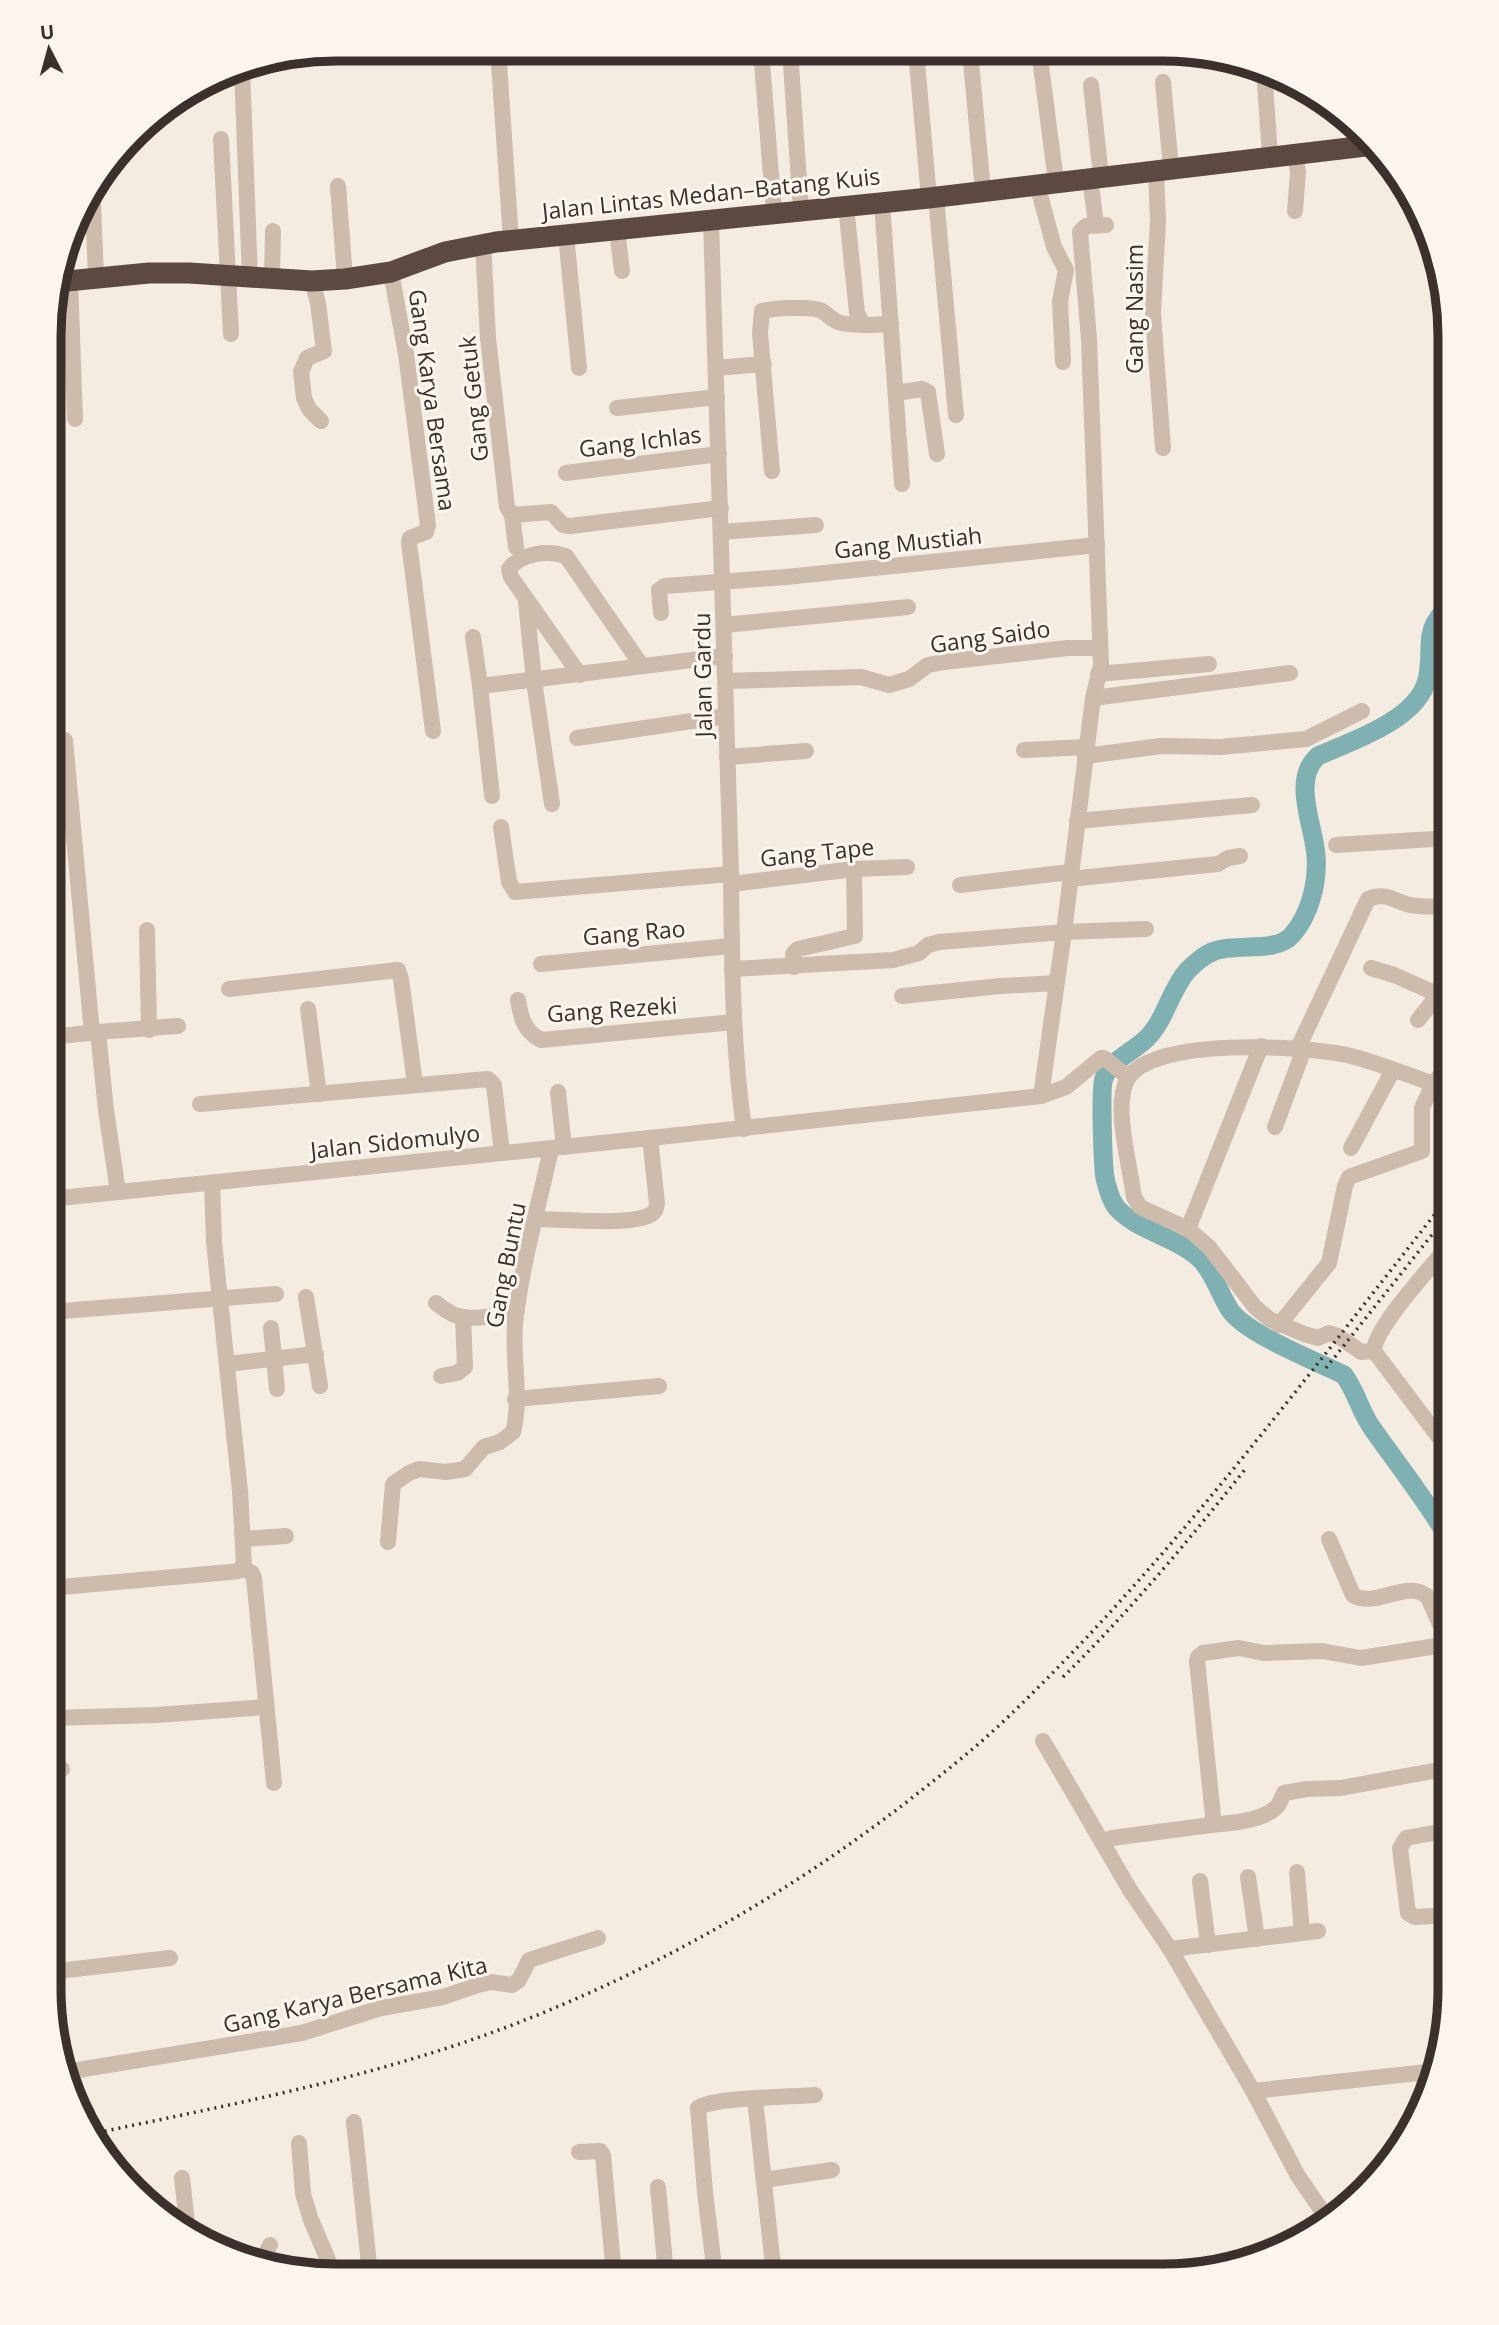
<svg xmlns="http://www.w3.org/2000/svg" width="1499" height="2325" viewBox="0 0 1499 2325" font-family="'Open Sans',sans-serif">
	<rect width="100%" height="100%" fill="#f4ebe1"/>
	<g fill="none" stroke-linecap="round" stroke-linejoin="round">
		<!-- river -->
		<path stroke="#7fb0b2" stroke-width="19" d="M1450,1541C1427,1501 1398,1465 1372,1428C1360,1411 1356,1391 1344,1375C1316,1361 1246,1334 1230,1310C1219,1293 1215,1275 1201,1260C1178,1237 1135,1230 1116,1207C1110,1199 1107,1187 1105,1178C1103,1166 1100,1087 1104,1078C1110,1061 1134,1051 1146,1039C1165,1021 1170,991 1187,971C1193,965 1204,955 1212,952C1235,942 1276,954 1292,935C1310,915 1318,882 1316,856C1314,825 1291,780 1318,756C1352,741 1417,720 1427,680C1435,647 1420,632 1450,605"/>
		<!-- minor -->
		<g stroke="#cdbbac" stroke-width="16">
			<polyline points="498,49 511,240"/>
			<polyline points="761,50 774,212"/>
			<polyline points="790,50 801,210"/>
			<polyline points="916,51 929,198"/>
			<polyline points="970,51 983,191"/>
			<polyline points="1039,51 1056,181"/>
			<polyline points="242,68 250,278"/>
			<polyline points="1264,69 1270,156"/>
			<polyline points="1163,82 1171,168"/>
			<polyline points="1091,85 1101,176"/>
			<polyline points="221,139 231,334"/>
			<polyline points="1295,154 1298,172 1295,211"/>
			<polyline points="1156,169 1158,220 1153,313 1163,448"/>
			<polyline points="1090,177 1096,225"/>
			<polyline points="1037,184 1054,247 1066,270 1060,301 1063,362"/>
			<polyline points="338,186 345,279"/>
			<polyline points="936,197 956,415"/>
			<polyline points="882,203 902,484"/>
			<polyline points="93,206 96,277"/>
			<polyline points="846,206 857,313 863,325"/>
			<path d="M711,220L731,874C732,959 732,1044 744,1129"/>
			<polyline points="617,229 622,271"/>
			<polyline points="566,235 579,368"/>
			<polyline points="483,243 488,338 507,507 512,515 516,547"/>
			<polyline points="391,272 406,354 428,525 426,532 410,538 409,543 433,731"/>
			<polyline points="272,279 273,231"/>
			<polyline points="70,280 75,419"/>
			<polyline points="312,281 318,303 324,351 307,358 301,372 304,398 309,409 321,421"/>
			<polyline points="716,368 764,364"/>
			<polyline points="896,393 922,389 928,392 937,454"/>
			<polyline points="617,408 717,397"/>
			<path d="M772,471L760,333L762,311C772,308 813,306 822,311C829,315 832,321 841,323C857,326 874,325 891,324"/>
			<polyline points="566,473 719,454"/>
			<polyline points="512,515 551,512 563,525 570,526 721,508"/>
			<polyline points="721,532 816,525"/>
			<polyline points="526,602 534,681 552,804"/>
			<polyline points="661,613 659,590 665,586 786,577 1097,545"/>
			<polyline points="724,625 908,607"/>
			<polyline points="473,637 480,686 725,656"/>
			<polyline points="1098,674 1209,664"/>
			<path d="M580,675L511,577L509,569C521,553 548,550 566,556L642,666"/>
			<polyline points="726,681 861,677 889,685 909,679 928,665 944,662 1068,648 1099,648"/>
			<polyline points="480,686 492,796"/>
			<polyline points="1093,698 1290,673"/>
			<polyline points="577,738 726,716"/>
			<polyline points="51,741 65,740 92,1033"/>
			<polyline points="1024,750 1086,747"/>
			<polyline points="1085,756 1161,746 1220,747 1306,739 1362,711"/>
			<polyline points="727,757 806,751"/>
			<polyline points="1077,821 1252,805"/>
			<polyline points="501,827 509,882 515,892 731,874"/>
			<polyline points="1336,845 1450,838"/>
			<polyline points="1069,879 1218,864 1228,858 1240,856"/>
			<polyline points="731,884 854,869 907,867"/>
			<polyline points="960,885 1070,872"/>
			<polyline points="147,930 149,1030"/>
			<polyline points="541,964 731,946"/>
			<polyline points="794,967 793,954 798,949 855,936 854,869"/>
			<polyline points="1371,968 1394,975 1437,994"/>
			<polyline points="732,969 893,960 919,953 928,945 939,942 1064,932 1146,929"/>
			<polyline points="229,989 398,970 401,979 415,1084"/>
			<polyline points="902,996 1001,986 1056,983"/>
			<path d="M518,1000C521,1018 524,1031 541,1040L734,1022"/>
			<polyline points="308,1009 319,1094"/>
			<polyline points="1418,1020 1433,1001 1443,982 1450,979"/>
			<polyline points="50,1037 98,1032"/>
			<path d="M1298,1048L1368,899C1387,891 1394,902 1411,905C1423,908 1437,906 1450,906"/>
			<polyline points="558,1092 564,1147"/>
			<polyline points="1041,1096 1064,932 1093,698 1101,665 1089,339 1080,232 1086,226 1106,225"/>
			<polyline points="200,1104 488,1079 494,1085 502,1153"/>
			<polyline points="1275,1127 1304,1049"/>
			<polyline points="1351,1148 1393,1070"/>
			<polyline points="118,1192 106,1110 98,1032 178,1026"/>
			<polyline points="50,1199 650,1138 1041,1096 1066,1087 1101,1058 1104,1058 1128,1077"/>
			<path d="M536,1219C560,1219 636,1227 653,1213C657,1209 656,1208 657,1203L650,1138"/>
			<polyline points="1188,1229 1261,1046"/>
			<polyline points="306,1297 320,1386"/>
			<path d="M436,1303C442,1307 448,1313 455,1315C473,1321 499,1316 517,1310"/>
			<polyline points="50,1312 276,1294"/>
			<polyline points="1279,1325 1329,1263 1345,1186 1349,1177 1422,1151 1422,1108 1433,1084 1450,1064"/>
			<polyline points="271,1328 277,1389"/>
			<path d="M1374,1351L1361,1352L1338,1336L1329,1333L1318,1338L1304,1334L1269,1319L1255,1307L1209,1247L1188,1229L1140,1207L1134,1197L1132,1185C1128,1157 1114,1106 1127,1080C1150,1036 1305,1046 1347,1055C1376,1062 1405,1074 1433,1084"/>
			<polyline points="227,1364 316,1354"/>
			<polyline points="441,1376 457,1373 465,1367 463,1317"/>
			<polyline points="515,1399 659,1386"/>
			<path d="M1450,1452L1374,1351C1374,1328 1433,1265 1450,1244"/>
			<polyline points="244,1539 286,1536"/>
			<path d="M1329,1539L1353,1595C1375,1609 1408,1578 1428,1597L1449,1645"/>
			<path d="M388,1542L393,1484L409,1473L419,1469L446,1472L465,1469L484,1447L500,1442L513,1432C522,1400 512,1358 515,1324C521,1267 539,1205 551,1149"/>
			<polyline points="242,1568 252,1573 254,1578 274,1783"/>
			<polyline points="50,1588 230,1572 238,1571 244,1565 240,1491 214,1242 212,1183"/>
			<polyline points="49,1718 157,1715 265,1707"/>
			<polyline points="1043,1741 1130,1890 1170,1949 1253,2091 1298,2176 1329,2221"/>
			<polyline points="49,1770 62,1769"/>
			<path d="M1211,1825C1230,1823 1268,1821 1279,1804C1281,1800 1282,1797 1284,1793L1307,1789L1341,1788L1449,1768"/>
			<polyline points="1102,1842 1112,1838 1211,1825 1213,1816 1197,1661 1198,1657 1203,1653 1239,1648 1264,1653 1322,1651 1361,1658 1449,1644"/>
			<polyline points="1297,1872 1302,1933"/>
			<polyline points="1248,1877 1257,1939"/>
			<polyline points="1200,1881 1208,1945"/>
			<polyline points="1449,1915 1415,1917 1408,1913 1400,1848 1406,1838 1449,1830"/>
			<polyline points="1170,1949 1318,1931"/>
			<polyline points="49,1972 170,1958"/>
			<polyline points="66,2072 302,2033 381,2008 443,1997 478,1985 491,1982 512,1985 519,1980 529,1960 598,1938"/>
			<polyline points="1253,2091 1437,2071"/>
			<polyline points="755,2099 774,2275"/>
			<polyline points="354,2122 370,2274"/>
			<polyline points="299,2143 303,2194 311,2220 334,2274"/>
			<polyline points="579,2152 600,2151 603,2155 613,2264 617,2274"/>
			<polyline points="182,2178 188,2232"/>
			<polyline points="764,2180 832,2170"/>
			<polyline points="658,2187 666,2275"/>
			<polyline points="266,2265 265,2255 270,2245"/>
			<path d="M715,2275L705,2192L698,2108C713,2097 793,2097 815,2095"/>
		</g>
		<!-- highway -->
		<polyline stroke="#5c4a42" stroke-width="21" points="57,282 149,273 189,273 312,281 345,279 391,272 445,252 496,242 929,198 1374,145"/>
		<!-- rail -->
		<g stroke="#3b302b" stroke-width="3.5" stroke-dasharray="2 5" stroke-linecap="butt">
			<polyline points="1326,1368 1450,1212"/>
			<path d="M1063,1677C1130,1611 1189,1540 1247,1467"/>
			<path d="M91,2134C220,2107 350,2082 474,2039C636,1982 788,1896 922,1790C951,1767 980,1744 1007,1718C1172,1560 1308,1374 1450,1195"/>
		</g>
	</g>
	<g text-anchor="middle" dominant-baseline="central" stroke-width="6" stroke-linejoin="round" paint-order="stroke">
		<!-- street labels -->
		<g font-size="23" fill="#3b302b" stroke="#fbf5ee">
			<text transform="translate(711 193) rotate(-6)">Jalan Lintas Medan–Batang Kuis</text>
			<text transform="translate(1134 309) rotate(-90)">Gang Nasim</text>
			<text transform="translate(473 399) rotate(-96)">Gang Getuk</text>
			<text transform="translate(433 400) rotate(82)">Gang Karya Bersama</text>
			<text transform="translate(640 441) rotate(-7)">Gang Ichlas</text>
			<text transform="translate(908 542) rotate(-6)">Gang Mustiah</text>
			<text transform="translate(990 636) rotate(-8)">Gang Saido</text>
			<text transform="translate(702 675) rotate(-91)">Jalan Gardu</text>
			<text transform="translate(817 852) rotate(-6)">Gang Tape</text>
			<text transform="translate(634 932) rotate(-5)">Gang Rao</text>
			<text transform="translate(612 1009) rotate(-4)">Gang Rezeki</text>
			<text transform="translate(395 1141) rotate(-6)">Jalan Sidomulyo</text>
			<text transform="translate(505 1265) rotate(-79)">Gang Buntu</text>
			<text transform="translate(355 1994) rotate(-13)">Gang Karya Bersama Kita</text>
		</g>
	</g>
	<!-- crop -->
	<path d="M0 0H1499V2325H0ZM336 61H1163A275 275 0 0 1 1438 336V1989A275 275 0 0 1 1163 2264H336A275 275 0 0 1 61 1989V336A275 275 0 0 1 336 61Z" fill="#fbf5ee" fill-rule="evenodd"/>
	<path fill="none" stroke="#3b302b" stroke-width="9" d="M336 61H1163A275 275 0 0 1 1438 336V1989A275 275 0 0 1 1163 2264H336A275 275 0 0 1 61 1989V336A275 275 0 0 1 336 61Z"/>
	<!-- north arrow -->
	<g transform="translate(49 49) rotate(354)" stroke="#fbf5ee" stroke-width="5" paint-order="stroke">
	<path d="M0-5L12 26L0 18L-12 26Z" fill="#3b302b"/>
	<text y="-10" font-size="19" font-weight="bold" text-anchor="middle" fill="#3b302b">U</text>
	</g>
</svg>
